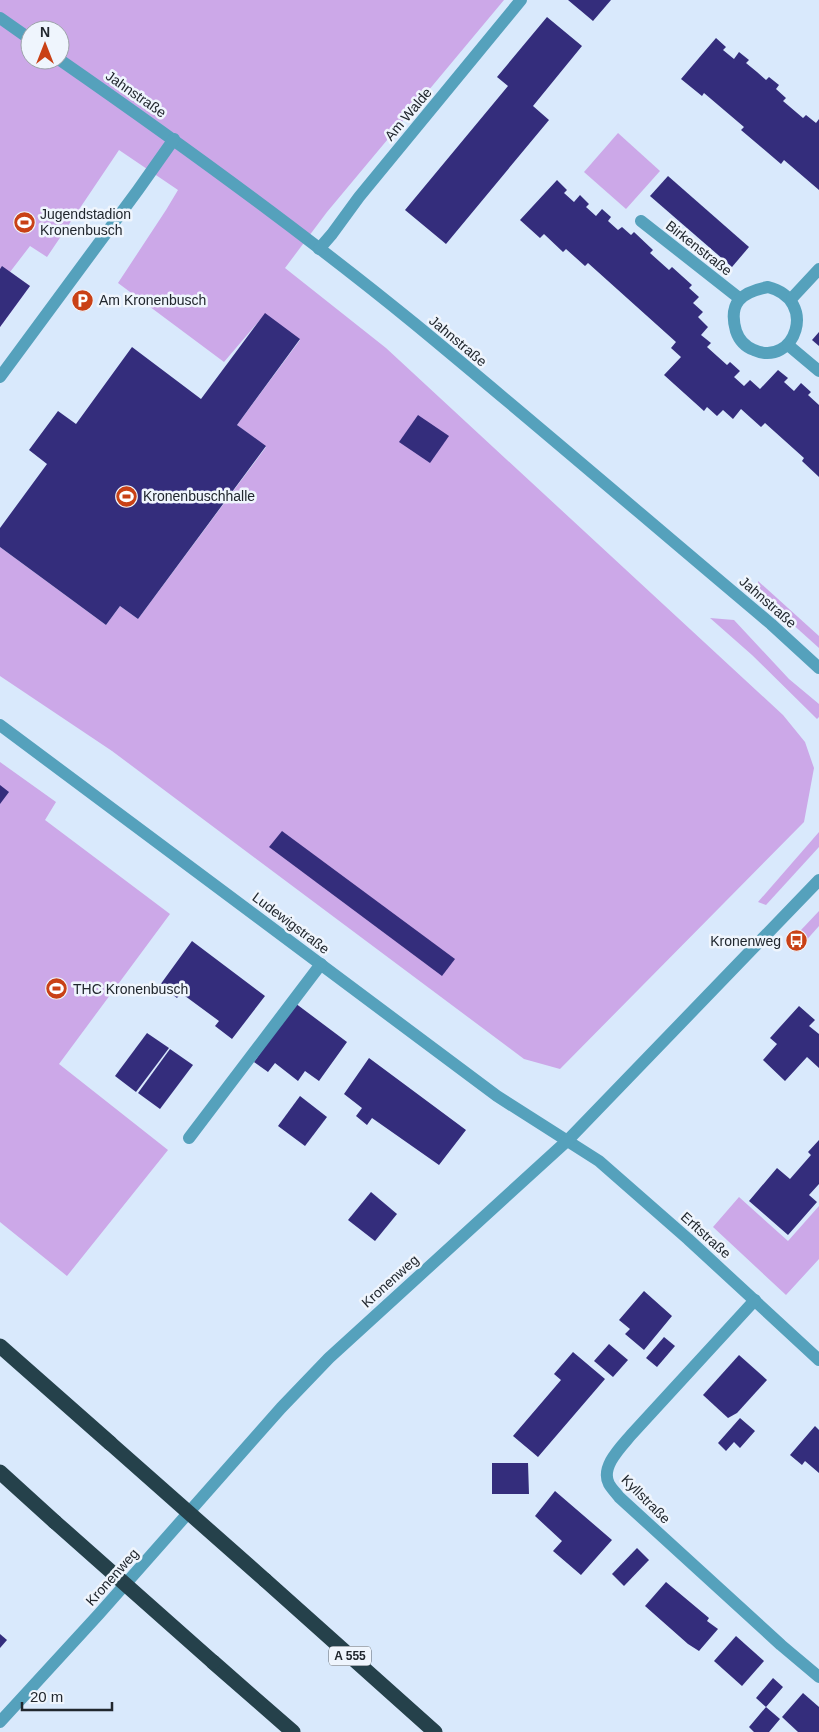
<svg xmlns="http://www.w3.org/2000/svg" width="819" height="1732" viewBox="0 0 819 1732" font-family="Helvetica,sans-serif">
	<rect width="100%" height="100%" fill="#d9e9fc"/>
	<!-- green -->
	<g fill="#cca8e8" fill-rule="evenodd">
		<path d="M0,0H504L327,212L285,268L386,348L783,715L805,742L814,768L804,822L560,1069L524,1059L112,751L0,676V547L106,625L120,606L138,619L266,447L237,425L300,340L265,314L224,362L118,283L166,210L178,190L119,150L47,257L30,246L10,272L30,286L0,327ZM30,30H60V60H30Z"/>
		<polygon points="618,133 660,171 626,209 584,172"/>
		<polygon points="758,581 819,636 819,648 759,594"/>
		<polygon points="710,618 734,620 789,679 819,704 819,717 817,719 752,655"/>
		<polygon points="0,762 56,802 45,820 170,914 59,1064 168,1150 67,1276 0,1222"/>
		<polygon points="819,832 819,847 766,905 758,902"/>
		<polygon points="819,911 819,926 803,944 801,930"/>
		<polygon points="739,1197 788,1241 819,1206 819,1259 786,1295 713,1227"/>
	</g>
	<!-- building -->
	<g fill="#342d7c">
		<polygon points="568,0 611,0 593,21"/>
		<polygon points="547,17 582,46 533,106 549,120 446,244 405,210 508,86 497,77"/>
		<polygon points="716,38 726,47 723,50 734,59 739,52 749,60 746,63 757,72 766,80 769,77 779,85 776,89 786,98 783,101 803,118 806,115 816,123 819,119 819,190 784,160 781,164 741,130 744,127 704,93 702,96 681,79"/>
		<polygon points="668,176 749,247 732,267 650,196"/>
		<polygon points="557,180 567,190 564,193 574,202 580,195 589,204 586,207 596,216 602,209 611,217 608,221 618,230 622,227 631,235 634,232 653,250 650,253 669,270 672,267 692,285 689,288 699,297 693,303 703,312 698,317 708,327 701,335 711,343 707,347 727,365 730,362 740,371 734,377 744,386 750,380 760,389 778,370 788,378 784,382 794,391 801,383 811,392 808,395 819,405 819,477 802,461 804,458 765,423 761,427 741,409 733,419 723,410 717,416 707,407 704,411 664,375 681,357 671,348 676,342 588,263 585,266 566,249 563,252 544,234 540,238 520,220"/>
		<polygon points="2,266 30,286 0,327 0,269"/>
		<polygon points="265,313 300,339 237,425 266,446 138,619 120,606 106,625 0,547 0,528 47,464 29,450 58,411 76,424 132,347 201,399"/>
		<polygon points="819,332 819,346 812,340"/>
		<polygon points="418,415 449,436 430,463 399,442"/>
		<polygon points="0,785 9,792 0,804"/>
		<polygon points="282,831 455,959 442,976 269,847"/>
		<polygon points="192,941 265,996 232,1039 215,1026 219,1021 181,993 177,998 160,985"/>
		<polygon points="295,1003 347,1042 319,1081 305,1071 298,1081 275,1063 268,1072 254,1062"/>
		<polygon points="799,1006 815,1020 809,1026 819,1034 819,1068 807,1057 785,1081 763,1060 777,1044 770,1038"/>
		<polygon points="147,1033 169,1048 136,1092 115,1076"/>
		<polygon points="170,1049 193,1065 160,1109 138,1093"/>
		<polygon points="369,1058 466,1130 439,1165 372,1118 367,1125 356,1116 362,1108 344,1094"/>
		<polygon points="300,1096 327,1117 305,1146 278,1126"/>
		<polygon points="819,1140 819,1184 809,1195 817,1202 788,1235 749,1201 777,1168 790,1179 811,1155 808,1152"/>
		<polygon points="371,1192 397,1214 375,1241 348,1220"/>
		<polygon points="644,1291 672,1316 644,1350 625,1334 630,1329 619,1320"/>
		<polygon points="664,1337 675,1346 657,1367 646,1358"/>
		<polygon points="609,1344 628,1360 613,1377 594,1361"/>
		<polygon points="573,1352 605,1379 538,1457 513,1436 561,1380 554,1374"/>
		<polygon points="739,1355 767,1380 737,1413 728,1418 703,1395"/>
		<polygon points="740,1418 755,1431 740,1448 734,1442 726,1451 718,1443"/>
		<polygon points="815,1426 819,1430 819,1473 805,1461 802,1465 790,1455"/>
		<polygon points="492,1463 528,1463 529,1494 492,1494"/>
		<polygon points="555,1491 612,1540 581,1575 553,1551 562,1541 535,1516"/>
		<polygon points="637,1548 649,1560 624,1586 612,1574"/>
		<polygon points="666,1582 709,1618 707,1621 718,1629 699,1651 688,1644 645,1606"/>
		<polygon points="0,1634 7,1640 0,1648"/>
		<polygon points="736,1636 764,1661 742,1686 714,1661"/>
		<polygon points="773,1678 783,1687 766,1707 780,1719 769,1732 754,1732 749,1727 766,1707 756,1698"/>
		<polygon points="803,1693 819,1707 819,1732 798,1732 782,1717"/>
	</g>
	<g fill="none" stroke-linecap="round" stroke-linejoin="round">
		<!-- minor -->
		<g stroke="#55a1bc" stroke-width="12">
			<polyline points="0,18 30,39"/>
			<path d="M60,60C181,144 301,231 415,324C535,423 652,524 771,624L819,668"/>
			<polyline points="641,221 739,298"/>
			<polyline points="319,249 332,234 359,197 521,0"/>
			<path d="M768,287C819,300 795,368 754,350C746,347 739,340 736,331C728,303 741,292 768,287Z"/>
			<polyline points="792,298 819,269"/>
			<polyline points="788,345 819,371"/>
			<polyline points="0,377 138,190 174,139"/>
			<polyline points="0,725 497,1096 599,1161 688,1239 819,1360"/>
			<polyline points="189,1138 321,964"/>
			<path d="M755,1300L631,1435C621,1447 600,1467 609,1484C612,1489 616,1493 619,1497L781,1645L819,1677"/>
			<polyline points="0,1722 99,1614 281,1408 329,1358 568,1140 819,880"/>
		</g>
		<!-- highway -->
		<g stroke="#25414b" stroke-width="15">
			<polyline points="0,1346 110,1443"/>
			<polyline points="0,1472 55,1522"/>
			<polyline points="265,1580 435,1732"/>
			<polyline points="213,1662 293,1732"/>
		</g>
		<!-- highway-bridge -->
		<g stroke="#25414b" stroke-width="15">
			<polyline points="110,1443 265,1580"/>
			<polyline points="55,1522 213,1662"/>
		</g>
	</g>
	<!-- icons -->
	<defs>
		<symbol id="stadium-disc" viewBox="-11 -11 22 22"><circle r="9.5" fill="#c94116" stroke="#eff5fd"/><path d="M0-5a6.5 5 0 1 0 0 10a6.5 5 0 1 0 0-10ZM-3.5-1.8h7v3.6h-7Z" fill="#fff"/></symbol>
		<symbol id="parking-disc" viewBox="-11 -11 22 22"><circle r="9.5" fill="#c94116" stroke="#eff5fd"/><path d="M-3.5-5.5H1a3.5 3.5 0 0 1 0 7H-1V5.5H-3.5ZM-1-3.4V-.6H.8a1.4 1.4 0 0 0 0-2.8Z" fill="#fff"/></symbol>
		<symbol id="bus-disc" viewBox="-11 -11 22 22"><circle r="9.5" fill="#c94116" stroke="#eff5fd"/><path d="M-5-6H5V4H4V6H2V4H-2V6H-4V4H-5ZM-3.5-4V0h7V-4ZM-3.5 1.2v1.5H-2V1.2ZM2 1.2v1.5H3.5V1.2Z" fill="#fff"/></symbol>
	</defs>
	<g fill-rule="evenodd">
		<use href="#stadium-disc" x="12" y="210" width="25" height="25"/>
		<use href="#parking-disc" x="70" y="288" width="25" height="25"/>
		<use href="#stadium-disc" x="114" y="484" width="25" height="25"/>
		<use href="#bus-disc" x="784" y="928" width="25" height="25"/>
		<use href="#stadium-disc" x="44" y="976" width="25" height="25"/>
	</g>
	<g text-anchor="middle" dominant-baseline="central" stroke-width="5" stroke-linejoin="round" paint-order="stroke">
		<!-- shield labels -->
		<rect fill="#eff5fd" stroke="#5f656c" stroke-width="1" x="329" y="1646.5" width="42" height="19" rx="4"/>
		<g font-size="12" font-weight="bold" fill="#21272e">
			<text x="350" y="1656">A 555</text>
		</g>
		<!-- street labels -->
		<g font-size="14" fill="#21272e" stroke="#eff5fd">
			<text transform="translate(136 94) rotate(35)">Jahnstraße</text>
			<text transform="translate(408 114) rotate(-50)">Am Walde</text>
			<text transform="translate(699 248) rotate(38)">Birkenstraße</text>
			<text transform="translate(458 341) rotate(40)">Jahnstraße</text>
			<text transform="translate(768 602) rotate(41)">Jahnstraße</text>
			<text transform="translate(291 923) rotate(37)">Ludewigstraße</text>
			<text transform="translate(706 1235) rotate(42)">Erftstraße</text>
			<text transform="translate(390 1281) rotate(-42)">Kronenweg</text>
			<text transform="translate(646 1499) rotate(45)">Kyllstraße</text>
			<text transform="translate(112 1577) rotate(-48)">Kronenweg</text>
		</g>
		<!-- poi labels -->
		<g font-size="14" fill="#21272e" stroke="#eff5fd" text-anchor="start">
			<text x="40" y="214">Jugendstadion<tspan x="40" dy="16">Kronenbusch</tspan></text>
			<text x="99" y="300">Am Kronenbusch</text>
			<text x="143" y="496">Kronenbuschhalle</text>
			<text x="781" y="941" text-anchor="end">Kronenweg</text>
			<text x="73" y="989">THC Kronenbusch</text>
		</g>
	</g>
	<!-- north arrow -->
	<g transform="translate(45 45)"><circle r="24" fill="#eff5fd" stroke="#9da3aa"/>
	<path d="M0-4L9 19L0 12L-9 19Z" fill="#c94116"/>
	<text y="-8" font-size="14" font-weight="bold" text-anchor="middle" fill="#21272e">N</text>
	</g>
	<!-- scale -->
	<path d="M22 1702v8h90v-8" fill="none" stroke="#21272e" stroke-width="2.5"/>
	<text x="30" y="1702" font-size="15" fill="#21272e" stroke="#eff5fd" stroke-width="4" paint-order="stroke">20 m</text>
</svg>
